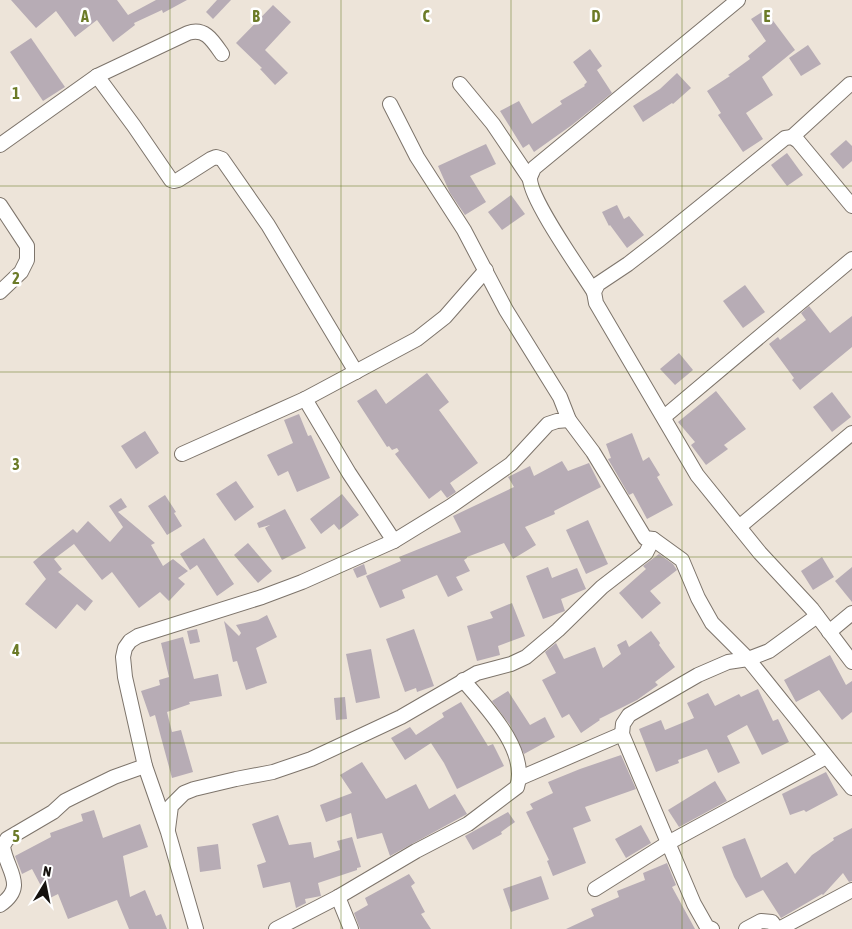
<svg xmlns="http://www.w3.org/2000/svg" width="852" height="929" viewBox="0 0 852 929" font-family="'Asap Condensed',sans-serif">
	<rect width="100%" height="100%" fill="#ede4d9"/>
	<!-- building -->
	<g fill="#b7acb5">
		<polygon points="11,0 117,0 128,15 156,0 187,0 163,13 162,10 134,23 135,25 113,42 97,20 75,37 56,11 36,28"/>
		<polygon points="217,0 231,0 213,19 206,12"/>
		<polygon points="273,5 291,22 265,50 288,73 275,85 260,69 262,68 236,43"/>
		<polygon points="765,10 795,50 762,77 773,95 746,113 763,139 743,152 718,115 721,113 707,91 730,76 728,75 750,59 748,56 766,41 751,19"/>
		<polygon points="31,38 65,87 43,101 10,52"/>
		<polygon points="808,45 821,64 801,76 789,58"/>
		<polygon points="590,49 602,66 597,70 612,93 572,125 534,152 529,144 523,148 500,111 519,101 532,124 562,104 560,101 585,86 584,85 587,82 573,62"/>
		<polygon points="677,73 691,88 673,104 672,103 643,122 633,106 660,89"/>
		<polygon points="846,140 852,146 852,161 843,169 830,154"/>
		<polygon points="486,144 496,164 470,176 486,202 465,215 450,193 438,166"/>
		<polygon points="787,153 803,175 787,186 771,165"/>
		<polygon points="511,195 525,214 502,230 488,212"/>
		<polygon points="617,205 624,219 629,216 644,235 627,248 610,225 609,226 602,212"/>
		<polygon points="745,285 765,312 743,328 723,301"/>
		<polygon points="809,306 830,333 852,316 852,347 800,390 792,380 794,378 769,344 778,337 780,340 806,320 801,313"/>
		<polygon points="679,353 693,370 675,385 660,369"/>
		<polygon points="427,373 449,402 439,410 478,463 450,483 456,492 447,498 441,490 429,499 395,454 399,451 397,448 392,450 389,446 387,447 357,401 376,389 386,404"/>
		<polygon points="716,391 746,429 724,445 728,449 706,465 691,445 695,442 678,422"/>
		<polygon points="832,392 851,417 832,432 813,407"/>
		<polygon points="299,414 308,436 311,435 330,478 297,492 288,471 278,476 267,455 293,443 284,420"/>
		<polygon points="145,431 159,453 136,469 121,446"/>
		<polygon points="632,433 643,461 649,457 660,475 657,477 673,505 647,519 633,493 629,495 608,459 611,458 606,444"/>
		<polygon points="562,461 568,471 589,463 601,487 554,511 555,514 525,527 536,545 513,559 504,543 467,557 467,558 464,560 470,571 456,577 463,590 448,597 437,575 402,590 405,598 380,608 366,576 401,561 399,557 461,532 453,516 514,487 508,477 530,466 534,476"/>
		<polygon points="236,481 254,507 235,521 216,494"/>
		<polygon points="342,494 359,515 339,530 334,524 321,534 310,519"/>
		<polygon points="165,495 176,512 174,513 182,526 167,535 148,506"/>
		<polygon points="121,498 127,507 118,512 155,543 151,545 163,566 173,559 188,571 178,578 185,584 169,601 160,592 139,608 112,572 102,580 74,544 54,559 62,569 58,572 93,601 85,611 77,604 56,629 25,604 46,579 33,562 73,529 77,533 88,521 110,542 123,527 109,506"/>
		<polygon points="285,509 306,548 282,560 265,528 270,525 259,528 257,523"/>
		<polygon points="588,520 608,564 586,574 566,530"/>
		<polygon points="204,538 234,584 217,596 197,565 190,570 180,554"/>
		<polygon points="248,543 272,571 258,583 234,555"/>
		<polygon points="659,554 673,564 677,570 650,591 661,603 642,619 619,593 646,569 643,566"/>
		<polygon points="822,557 834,577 813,590 801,571"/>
		<polygon points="364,564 367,574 357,578 353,569"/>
		<polygon points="548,567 552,578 577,568 586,589 561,599 565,611 543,619 526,576"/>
		<polygon points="852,567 852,602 835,581"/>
		<polygon points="512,603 525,636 498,646 500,655 477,661 467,626 493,618 490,612"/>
		<polygon points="267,615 277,637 256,648 267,683 246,690 237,661 233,662 224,621 239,636 241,633 236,625 258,620"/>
		<polygon points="197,629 200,642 190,644 187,631"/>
		<polygon points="414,629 434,686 417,692 416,688 405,692 386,639"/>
		<polygon points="651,631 660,643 659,645 675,667 655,682 658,685 637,700 599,719 600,720 581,733 569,714 562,718 542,680 556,673 545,652 556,643 564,659 595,647 603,668 621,654 617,645 626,640 629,647"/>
		<polygon points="183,637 194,679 218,674 222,696 189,702 190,704 167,712 172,732 181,730 193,772 172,778 155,715 150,717 141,691 160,685 159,680 169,677 161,643"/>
		<polygon points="371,649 380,698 356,703 346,654"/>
		<polygon points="830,655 846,685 852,681 852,712 842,720 819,690 796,702 784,680"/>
		<polygon points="758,689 773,721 778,719 789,742 762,755 747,725 727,736 740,763 718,773 707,749 678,760 679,763 656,772 639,729 661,720 665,730 694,718 687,703 708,693 715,706 739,694 741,697"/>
		<polygon points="508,691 530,725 545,717 555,737 524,754 510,725 492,701"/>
		<polygon points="345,697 347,719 336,720 334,698"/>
		<polygon points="461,702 488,746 493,744 504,766 457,789 444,763 431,743 405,760 391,738 410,727 416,735 444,717 442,713"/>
		<polygon points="621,755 636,789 585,807 591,821 573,828 586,863 553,876 547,861 549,860 526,812 533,809 530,804 553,793 548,782 580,769"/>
		<polygon points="362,762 386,799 416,784 429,809 455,794 467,814 390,856 382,833 357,839 351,813 326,822 320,805 352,793 340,775"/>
		<polygon points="826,772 838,795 806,812 804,810 790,815 782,794"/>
		<polygon points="715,781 727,801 679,827 668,810"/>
		<polygon points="94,810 103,838 140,824 148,847 123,856 130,897 145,890 156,916 161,914 167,929 129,929 117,900 68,919 58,894 48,899 32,869 22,874 15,856 51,837 50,833 83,821 81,814"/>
		<polygon points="508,812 515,822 501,832 502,834 473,850 465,836"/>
		<polygon points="278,815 289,845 311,842 314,858 340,850 337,841 352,837 361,867 357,868 357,870 318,883 321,896 305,899 306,903 296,908 290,882 263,888 257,865 266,862 252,824"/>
		<polygon points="641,825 651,843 626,858 615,839"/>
		<polygon points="852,828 852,881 849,882 843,873 823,895 822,894 781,918 763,890 746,898 734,877 722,847 745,838 761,878 787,862 795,874 812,855 834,840 833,838"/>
		<polygon points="218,844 221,869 200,872 197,847"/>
		<polygon points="667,863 676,885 672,887 695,929 566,929 594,916 591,909 619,897 617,891 645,880 643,873"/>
		<polygon points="409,874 415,883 411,886 425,912 421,914 431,929 360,929 354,913 368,905 365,898"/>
		<polygon points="541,876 549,899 511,912 503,889"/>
	</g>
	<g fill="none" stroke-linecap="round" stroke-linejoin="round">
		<defs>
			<g id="street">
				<polyline points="97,76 134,126 171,180 174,181 178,180 211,159 216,157 222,159 268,225 356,372"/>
				<polyline points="460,84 493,124 530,179"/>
				<polyline points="792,137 850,84"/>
				<path d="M0,145L97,76L188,33C205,27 213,41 222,54"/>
				<polyline points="0,205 27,246 27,260 21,272 0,292"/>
				<polyline points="852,206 798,141 792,137 785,138 659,240 628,264 598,284 594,292 596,303 697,475 760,553 812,609 852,662"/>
				<path d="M594,292C581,271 531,201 530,179C530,176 533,171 534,168L738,0"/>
				<polyline points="305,399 349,473 394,541"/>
				<polyline points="664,417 852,259"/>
				<polyline points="182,454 305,399 417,339 445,317 486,270"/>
				<polyline points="739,527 852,433"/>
				<polyline points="653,539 682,560 698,598 712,623 748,659 852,788"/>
				<polyline points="829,632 852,613"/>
				<polyline points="520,778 622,734"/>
				<polyline points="168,829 171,806 184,793 194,789 236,779 273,772 311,759 401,717 477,673 511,664 526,657 558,630 602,587 646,553 653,539 645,538 593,452 569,420"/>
				<polyline points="595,889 668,843 826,757"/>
				<polyline points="338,897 351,929"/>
				<path d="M0,905C28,886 6,870 3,846L7,839L53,812L65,801L75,796L114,777L145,766"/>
				<polyline points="196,929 168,832 145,766 125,677 123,657 125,648 130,641 138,636 262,597 302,582 394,541 451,506 511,464 548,424 557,421 569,420 560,397 506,310 464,230 417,157 390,104"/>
				<path d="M276,929L338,897L416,851L468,824L517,787C529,750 485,706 463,680"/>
				<polyline points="712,929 707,927 694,904 622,734 623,724 629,715 698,675 728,662 748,659 769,651 817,616"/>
				<polyline points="746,929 761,921 772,922 777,929"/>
				<polyline points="779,929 852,890"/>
			</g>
		</defs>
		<!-- street casing -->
		<use href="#street" stroke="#7d746b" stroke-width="16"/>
		<!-- street -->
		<use href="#street" stroke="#fff" stroke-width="14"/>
	</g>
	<!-- grid -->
	<path fill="none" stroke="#6c7b28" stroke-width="1" stroke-opacity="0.55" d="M170,0V929M341,0V929M511,0V929M682,0V929M0,186H852M0,372H852M0,557H852M0,743H852"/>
	<g font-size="16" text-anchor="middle" font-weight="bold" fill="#6c7b28" stroke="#fff" stroke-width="5" stroke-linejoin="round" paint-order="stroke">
		<text x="85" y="22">A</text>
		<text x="256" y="22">B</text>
		<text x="426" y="22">C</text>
		<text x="596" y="22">D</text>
		<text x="767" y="22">E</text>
		<text x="16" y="99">1</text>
		<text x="16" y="284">2</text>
		<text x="16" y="470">3</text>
		<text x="16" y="656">4</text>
		<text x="16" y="842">5</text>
	</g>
	<!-- north arrow -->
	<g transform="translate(45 884) rotate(10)" stroke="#ffffff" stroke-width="4" paint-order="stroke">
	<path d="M0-4L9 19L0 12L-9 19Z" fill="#15110e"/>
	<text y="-8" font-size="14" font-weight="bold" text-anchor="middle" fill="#15110e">N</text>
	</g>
</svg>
